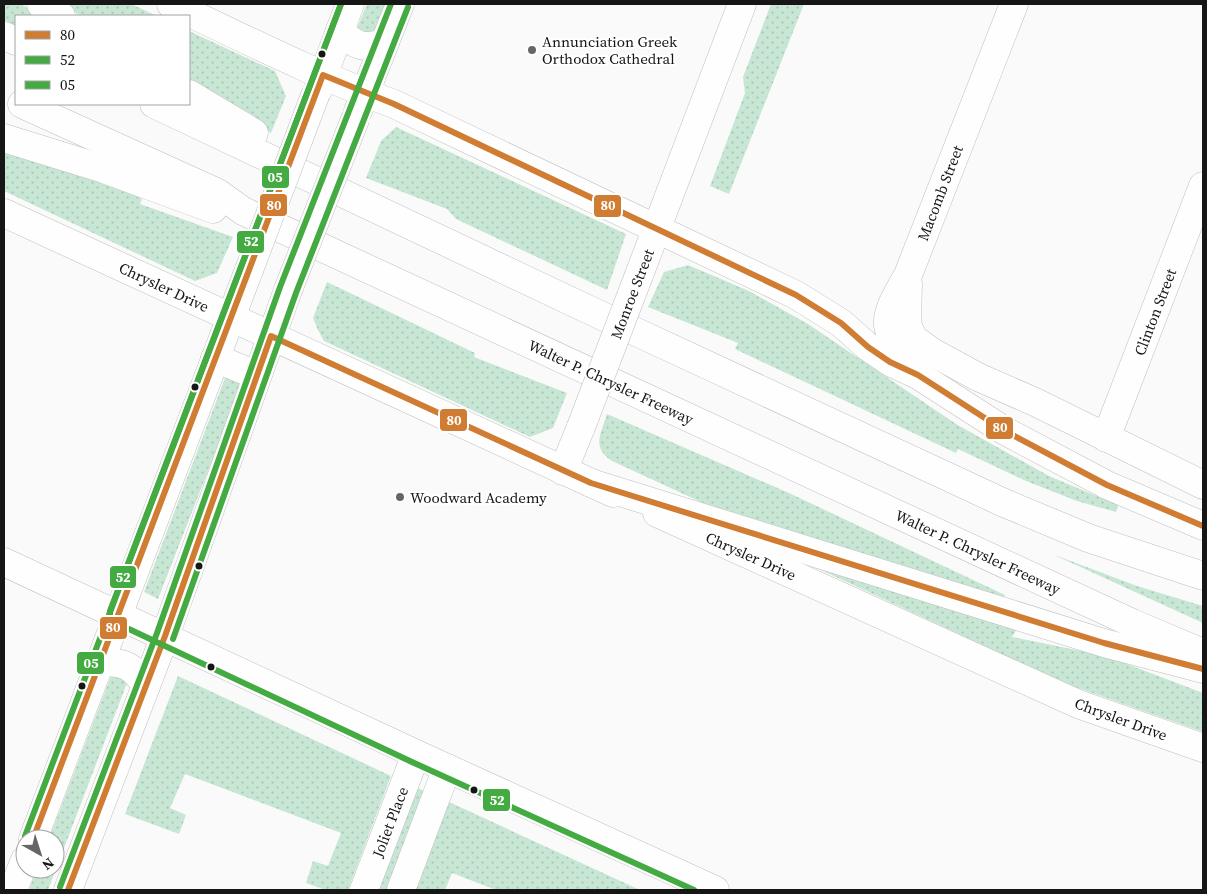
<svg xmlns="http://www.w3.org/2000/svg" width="1207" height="894" viewBox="0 0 1207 894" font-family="'Source Serif 4',serif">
	<defs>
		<pattern id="grass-dots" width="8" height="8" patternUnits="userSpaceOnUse" patternTransform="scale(1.25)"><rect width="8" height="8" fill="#c7e7d4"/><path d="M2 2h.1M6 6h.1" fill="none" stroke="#aac5b5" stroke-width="1.8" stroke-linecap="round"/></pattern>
	</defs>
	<rect width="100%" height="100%" fill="#fafafa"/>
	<!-- grass -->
	<g fill="url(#grass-dots)">
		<polygon points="4,4 21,4 41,16 16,16 16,26 4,20"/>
		<polygon points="61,4 131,4 157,16 81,16"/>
		<polygon points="367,4 387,4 375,33 373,36 359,31 357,28"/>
		<polygon points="771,4 804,4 729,194 710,186 745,93 743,77"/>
		<polygon points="189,31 275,71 286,96 271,133 189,84"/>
		<polygon points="396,127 626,234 607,290 456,219 447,209 366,178 381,141"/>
		<polygon points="4,151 121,188 142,199 140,204 233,237 217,273 195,281 4,191"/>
		<polygon points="688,265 749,291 808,324 956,424 1049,476 1118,505 1116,512 1077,501 1026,481 958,449 956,453 735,349 738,343 648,307 664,272"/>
		<polygon points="327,282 475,353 474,357 567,393 553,428 530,437 324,341 318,330 313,318"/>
		<polygon points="229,375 242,384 158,599 144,592 225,378"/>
		<path d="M607,414L789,493L1005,595L1003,602L821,540L703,503L612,461C591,447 601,434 607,414Z"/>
		<polygon points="1052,554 1137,586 1203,606 1203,623"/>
		<polygon points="808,564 1017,629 1012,637 1106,656 1203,693 1203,732 1067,684"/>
		<polygon points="115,672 127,683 48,890 29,890 37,869 55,869 55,839 49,839 111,676"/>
		<polygon points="178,676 391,776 348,890 326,890 306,883 313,861 328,866 341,833 185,774 170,808 186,815 179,834 125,814"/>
		<polygon points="414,787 428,792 390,890 375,890"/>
		<polygon points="449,802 640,890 496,890 452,873 445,890 416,890"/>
	</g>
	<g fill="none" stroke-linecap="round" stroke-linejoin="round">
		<defs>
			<g id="minor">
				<path d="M171,4C245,39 318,76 394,104L796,295L841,323L868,347L890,362L918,375"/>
				<path d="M340,30C355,47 364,49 385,43"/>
				<polyline points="317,92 350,4"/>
				<polyline points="358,111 400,4"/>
				<polyline points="4,213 613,493"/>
				<polyline points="639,275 742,4"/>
				<polyline points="908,284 907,320 908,327 914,339 932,352 978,377 1035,402 1203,485"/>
				<polyline points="215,358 256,375"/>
				<path d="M916,371C881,327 879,325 908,275L1014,4"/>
				<polyline points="1106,438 1203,186"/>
				<polyline points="563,471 581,427"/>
				<polyline points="657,513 1078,704 1203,748"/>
				<polyline points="4,562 416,754 715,890"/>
				<path d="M100,662C125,662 132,665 146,686"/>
				<polyline points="33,839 249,270"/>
				<polyline points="13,890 25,860"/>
				<polyline points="68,890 165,636 288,290"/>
				<polyline points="364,890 416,754"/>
				<polyline points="401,890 447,768"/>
			</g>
			<g id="highway">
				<polyline points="41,4 61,16"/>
				<polyline points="4,36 16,41"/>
				<polyline points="189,94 254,133"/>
				<polyline points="22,104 218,193 243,211 1132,623 1203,653"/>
				<polyline points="154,104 617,323 1002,502 1088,538 1203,576"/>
				<polyline points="4,138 104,169 213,209"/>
				<polyline points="918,375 1005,431 1107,485 1203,526"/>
				<polyline points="591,483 1104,643 1203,669"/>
			</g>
		</defs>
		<!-- minor casing -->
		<use href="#minor" stroke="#bfbfbf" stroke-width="29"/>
		<!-- highway casing -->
		<use href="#highway" stroke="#bfbfbf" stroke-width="29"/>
		<!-- minor -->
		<use href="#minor" stroke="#fefefe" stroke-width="28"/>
		<!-- highway -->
		<use href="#highway" stroke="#fefefe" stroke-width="28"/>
		<defs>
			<g id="minor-bridge">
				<polyline points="249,270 316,93"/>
				<polyline points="288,290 356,117"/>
				<polyline points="581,427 639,275"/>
			</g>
		</defs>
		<!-- minor-bridge casing -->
		<use href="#minor-bridge" stroke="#bfbfbf" stroke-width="29" stroke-linecap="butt"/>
		<!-- minor-bridge -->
		<use href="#minor-bridge" stroke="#fefefe" stroke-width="28"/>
		<defs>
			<g id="bus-1">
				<polyline points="33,839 323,75 394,104 796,295 841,323 868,347 890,362 918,375 1005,431 1107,485 1203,526"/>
				<polyline points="68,890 165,636 271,336 591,483 1104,643 1203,669"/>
			</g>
			<g id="bus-2">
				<polyline points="341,4 110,611 110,617 114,622 412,762 694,890"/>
				<polyline points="173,639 296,293 408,7"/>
			</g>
			<g id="bus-3">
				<polyline points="25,836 341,4"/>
				<polyline points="60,887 157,633 280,287 391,4"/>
			</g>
		</defs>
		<!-- bus-1 casing -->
		<use href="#bus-1" stroke="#fff" stroke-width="10"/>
		<!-- bus-2 casing -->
		<use href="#bus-2" stroke="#fff" stroke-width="10"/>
		<!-- bus-3 casing -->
		<use href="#bus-3" stroke="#fff" stroke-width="10"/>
		<!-- bus-1 -->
		<use href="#bus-1" stroke="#d07c32" stroke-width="6"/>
		<!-- bus-2 -->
		<use href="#bus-2" stroke="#44aa42" stroke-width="6"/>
		<!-- bus-3 -->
		<use href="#bus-3" stroke="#44aa42" stroke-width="6"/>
	</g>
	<!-- markers -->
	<g fill="#666" stroke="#fff" stroke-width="2">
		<circle cx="532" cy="50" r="5"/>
		<circle cx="400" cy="497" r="5"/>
	</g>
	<g fill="#161616" stroke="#fff" stroke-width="2">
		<circle cx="322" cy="54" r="4.5"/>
		<circle cx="195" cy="387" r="4.5"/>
		<circle cx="199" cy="566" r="4.5"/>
		<circle cx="211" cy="667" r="4.5"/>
		<circle cx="82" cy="686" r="4.5"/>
		<circle cx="474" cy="790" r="4.5"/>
	</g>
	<g text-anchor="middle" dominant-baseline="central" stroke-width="4" stroke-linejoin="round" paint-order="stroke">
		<!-- poi labels -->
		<g font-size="15" fill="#161616" stroke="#fff" text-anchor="start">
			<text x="542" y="41">Annunciation Greek<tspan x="542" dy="17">Orthodox Cathedral</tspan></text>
			<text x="410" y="497">Woodward Academy</text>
		</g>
		<!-- street labels -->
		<g font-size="15" fill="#161616" stroke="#fff">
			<text transform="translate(940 193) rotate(-69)">Macomb Street</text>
			<text transform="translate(164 287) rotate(25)">Chrysler Drive</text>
			<text transform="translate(632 294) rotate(-69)">Monroe Street</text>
			<text transform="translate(1155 312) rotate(-69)">Clinton Street</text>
			<text transform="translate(611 382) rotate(25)">Walter P. Chrysler Freeway</text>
			<text transform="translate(978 552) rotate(25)">Walter P. Chrysler Freeway</text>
			<text transform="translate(751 556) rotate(24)">Chrysler Drive</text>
			<text transform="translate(1121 719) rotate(20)">Chrysler Drive</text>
			<text transform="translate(390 822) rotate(-69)">Joliet Place</text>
		</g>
	</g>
	<g stroke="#fff" stroke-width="2">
		<rect x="261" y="165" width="29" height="24" rx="5" fill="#44aa42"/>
		<rect x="259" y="193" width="29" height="24" rx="5" fill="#d07c32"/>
		<rect x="593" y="194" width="29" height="24" rx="5" fill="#d07c32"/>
		<rect x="236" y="230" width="29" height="24" rx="5" fill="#44aa42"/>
		<rect x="439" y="408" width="29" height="24" rx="5" fill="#d07c32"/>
		<rect x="985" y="416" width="29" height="24" rx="5" fill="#d07c32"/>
		<rect x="109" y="565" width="28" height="24" rx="5" fill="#44aa42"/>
		<rect x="99" y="616" width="29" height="24" rx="5" fill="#d07c32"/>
		<rect x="76" y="651" width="29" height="24" rx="5" fill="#44aa42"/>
		<rect x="482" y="788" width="29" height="24" rx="5" fill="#44aa42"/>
	</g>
	<g font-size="14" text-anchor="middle" font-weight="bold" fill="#fff">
		<text x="275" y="182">05</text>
		<text x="274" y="210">80</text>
		<text x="608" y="210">80</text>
		<text x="251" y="246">52</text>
		<text x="454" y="425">80</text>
		<text x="1000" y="432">80</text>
		<text x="123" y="582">52</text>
		<text x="113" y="632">80</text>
		<text x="91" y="668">05</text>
		<text x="497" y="805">52</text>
	</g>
	<!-- border -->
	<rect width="1207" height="894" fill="none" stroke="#161616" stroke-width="10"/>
	<!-- legend -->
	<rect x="15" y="15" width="175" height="90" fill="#ffffff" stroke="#a2a2a2"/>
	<rect x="25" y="31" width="25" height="8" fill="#d07c32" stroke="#a2a2a2"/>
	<text x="60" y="40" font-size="15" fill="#161616">80</text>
	<rect x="25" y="56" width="25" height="8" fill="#44aa42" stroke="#a2a2a2"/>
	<text x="60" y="65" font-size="15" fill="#161616">52</text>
	<rect x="25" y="81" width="25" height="8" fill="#44aa42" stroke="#a2a2a2"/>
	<text x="60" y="90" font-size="15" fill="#161616">05</text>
	<!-- north arrow -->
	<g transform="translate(40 854) rotate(141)"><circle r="24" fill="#ffffff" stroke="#a2a2a2"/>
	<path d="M0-4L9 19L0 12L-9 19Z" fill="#666666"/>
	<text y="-8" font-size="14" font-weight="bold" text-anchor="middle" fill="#161616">N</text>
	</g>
</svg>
